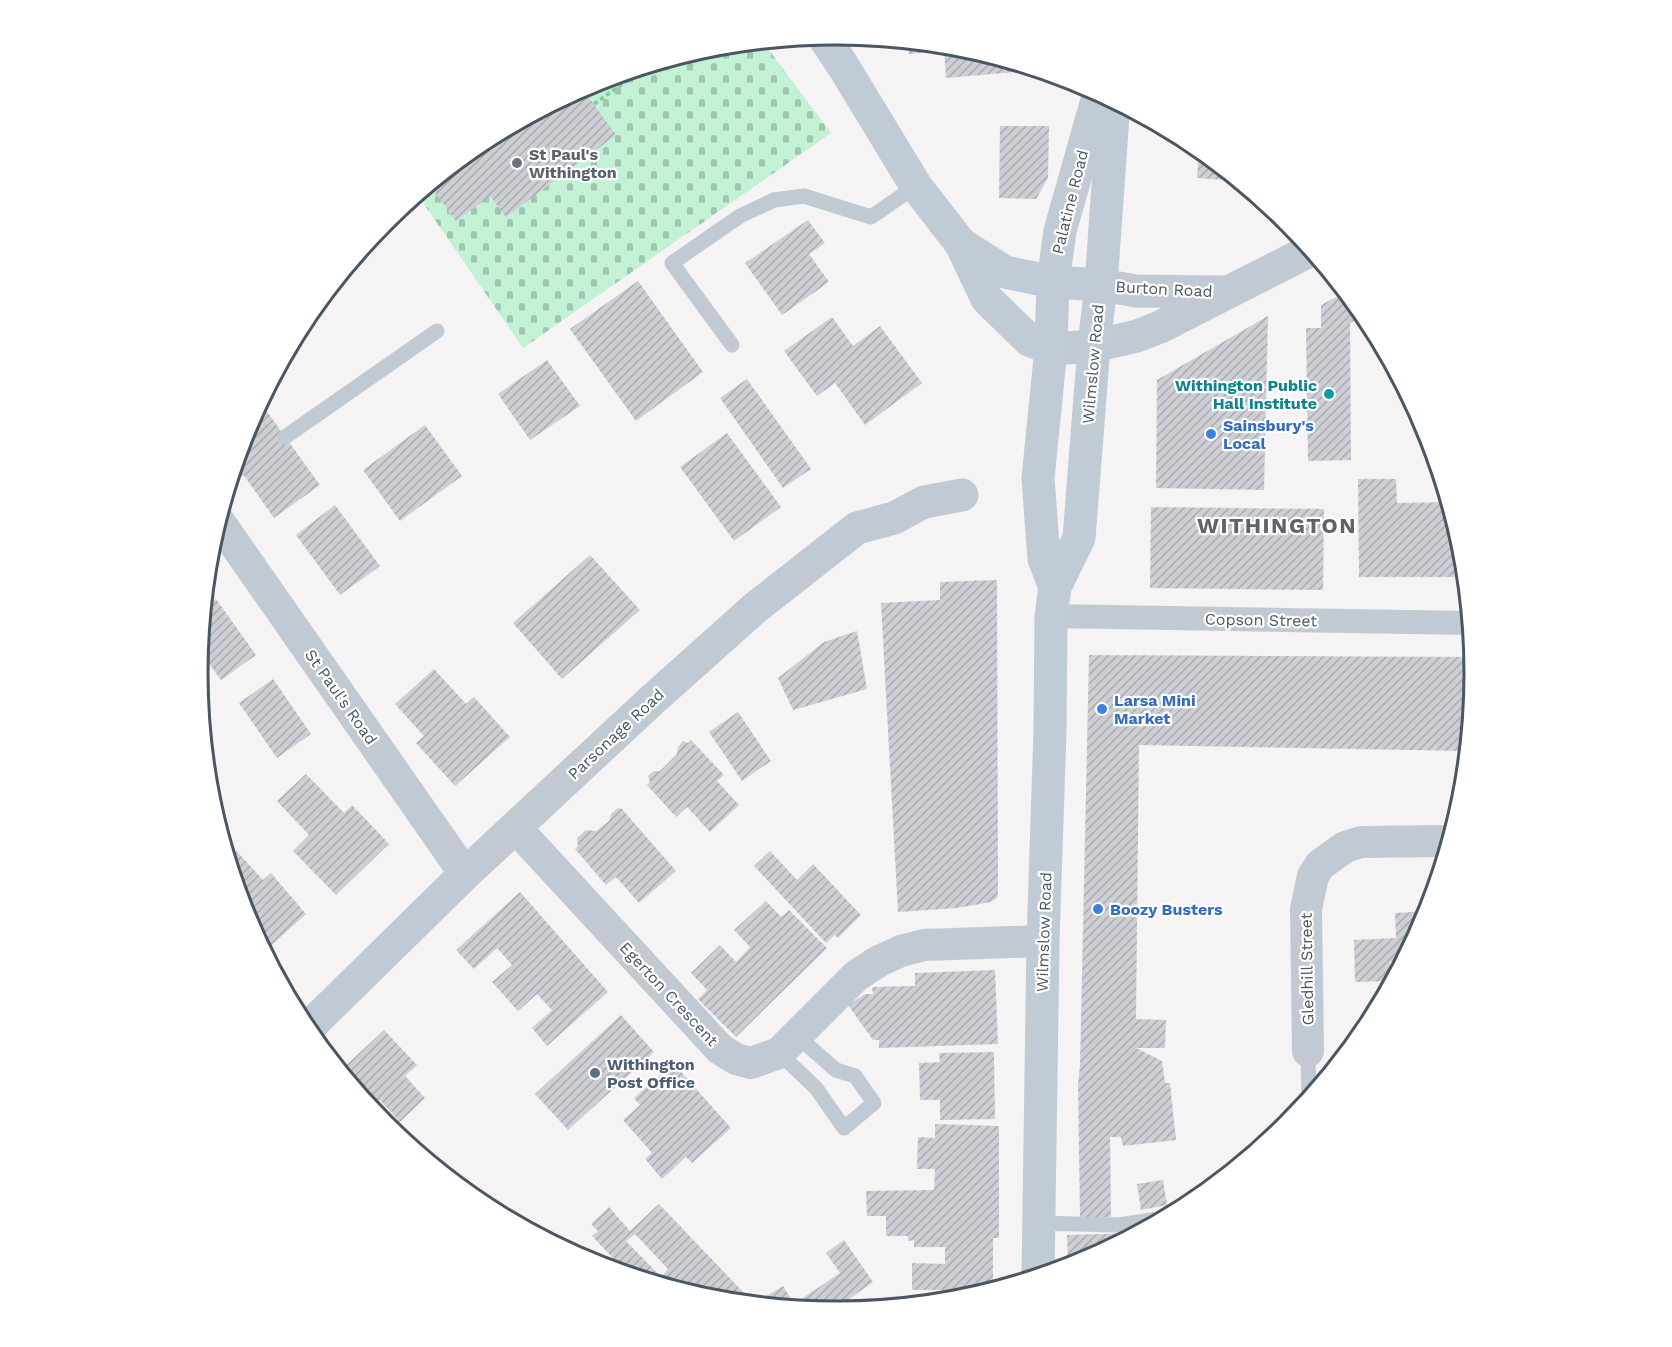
<svg xmlns="http://www.w3.org/2000/svg" width="1672" height="1347" viewBox="0 0 1672 1347" font-family="'Work Sans',sans-serif">
	<defs>
		<pattern id="cemetery-stones" width="16" height="16" patternUnits="userSpaceOnUse" patternTransform="scale(1.5)"><rect width="16" height="16" fill="#c3f1d5"/><path d="M2 7V4a2 2 0 0 1 4 0v3zM10 15v-3a2 2 0 0 1 4 0v3z" fill="#a0c6b0"/></pattern>
		<pattern id="building-hatch" width="6" height="6" patternUnits="userSpaceOnUse" patternTransform="scale(1.5)"><rect width="6" height="6" fill="#cdcfd5"/><path d="M-1 1l2-2M0 6l6-6M5 7l2-2" fill="none" stroke="#a8abb0"/></pattern>
	</defs>
	<rect width="100%" height="100%" fill="#f5f3f3"/>
	<!-- cemetery -->
	<polygon fill="url(#cemetery-stones)" points="763,42 831,133 523,348 417,194 481,142 592,83 712,47"/>
	<!-- building -->
	<g fill="url(#building-hatch)" fill-rule="evenodd">
		<polygon points="908,42 961,47 1037,70 946,78 944,51 909,54"/>
		<polygon points="582,88 616,135 506,217 490,196 456,221 429,185 481,142"/>
		<polygon points="1000,126 1049,126 1048,178 1036,199 999,198"/>
		<polygon points="1199,149 1238,181 1197,178"/>
		<polygon points="808,220 825,243 809,254 829,282 782,315 745,263"/>
		<polygon points="638,281 703,372 636,421 570,329"/>
		<polygon points="1346,292 1365,315 1350,323 1351,460 1308,461 1306,328 1321,328 1321,305"/>
		<polygon points="1268,316 1264,490 1156,488 1157,380"/>
		<polygon points="832,317 853,346 880,326 922,383 865,425 835,383 817,396 784,351"/>
		<polygon points="547,360 580,406 530,440 498,394"/>
		<polygon points="747,379 811,469 783,488 720,398"/>
		<polygon points="260,402 320,485 274,518 235,463 246,429"/>
		<polygon points="425,425 462,476 400,521 363,470"/>
		<polygon points="727,433 781,507 734,541 680,467"/>
		<polygon points="1358,479 1396,479 1397,503 1449,502 1463,549 1465,577 1359,577"/>
		<polygon points="335,505 380,566 340,595 296,535"/>
		<polygon points="1151,507 1324,509 1323,590 1150,588"/>
		<polygon points="590,555 640,610 562,679 513,623"/>
		<polygon points="997,580 998,892 997,898 991,902 957,908 898,912 881,603 940,600 940,582"/>
		<polygon points="216,599 256,655 221,680 199,650 203,608"/>
		<polygon points="857,631 867,689 793,710 778,678 824,642"/>
		<polygon points="1089,655 1473,657 1475,674 1467,751 1139,745 1136,1019 1166,1020 1165,1048 1136,1048 1162,1061 1165,1083 1170,1083 1176,1140 1123,1146 1121,1137 1110,1137 1111,1217 1080,1217 1078,1084 1080,1066"/>
		<polygon points="434,669 466,704 474,697 510,737 455,786 416,743 424,736 395,704"/>
		<polygon points="273,679 311,734 277,758 239,703"/>
		<polygon points="738,712 771,761 742,781 709,732"/>
		<polygon points="691,740 724,775 717,781 739,805 710,832 687,807 676,817 647,785 650,782 648,776 654,771 660,771 677,754 678,747 683,741 688,743"/>
		<polygon points="306,774 344,813 352,805 389,844 336,895 293,851 309,835 277,801"/>
		<polygon points="618,808 622,809 676,871 639,903 616,877 606,885 575,849 578,846 577,838 586,830 596,831 609,821 611,814"/>
		<polygon points="231,845 263,880 271,873 306,914 264,952 246,918 225,850"/>
		<polygon points="770,851 797,880 813,864 861,915 838,938 835,935 826,943 754,866"/>
		<polygon points="520,892 608,992 547,1046 532,1028 552,1010 537,994 518,1011 492,982 512,965 497,948 474,969 456,950"/>
		<polygon points="766,901 781,917 789,910 827,948 736,1037 698,999 707,990 691,973 720,945 736,962 750,947 734,930"/>
		<polygon points="1428,911 1426,918 1403,962 1390,962 1391,981 1355,982 1354,940 1396,938 1395,913"/>
		<polygon points="995,970 998,1044 879,1048 879,1040 873,1040 848,1005 865,994 873,994 872,987 915,986 915,973"/>
		<polygon points="621,1015 654,1052 568,1130 535,1094"/>
		<polygon points="384,1030 417,1065 405,1076 425,1098 400,1122 380,1100 370,1108 340,1071"/>
		<polygon points="994,1052 995,1119 940,1120 940,1100 920,1100 919,1063 940,1062 939,1053"/>
		<polygon points="673,1063 731,1128 692,1163 686,1157 662,1179 645,1159 652,1153 623,1120 640,1105 634,1098"/>
		<polygon points="935,1124 999,1126 999,1238 993,1238 993,1290 960,1300 945,1302 945,1290 912,1290 912,1263 945,1264 945,1247 914,1247 914,1240 908,1241 908,1236 886,1236 886,1216 867,1216 866,1191 934,1190 935,1169 917,1169 918,1137 935,1138"/>
		<polygon points="448,1171 468,1192 467,1193 444,1175"/>
		<polygon points="1163,1180 1167,1205 1141,1210 1137,1184"/>
		<path d="M659,1204L744,1293L734,1302L711,1300L629,1275L592,1236L598,1231L591,1224L609,1207L630,1231ZM635,1234L668,1269L661,1277L626,1241Z"/>
		<polygon points="1139,1233 1080,1264 1068,1268 1067,1235"/>
		<polygon points="844,1240 873,1282 838,1307 849,1311 836,1312 767,1306 763,1298 783,1286 794,1304 840,1273 826,1253"/>
	</g>
	<g fill="none" stroke-linecap="round" stroke-linejoin="round">
		<!-- path -->
		<polyline stroke="#7ad0a6" stroke-width="4" stroke-dasharray="4.5 3" stroke-linecap="butt" points="594,104 646,67"/>
		<!-- service -->
		<g stroke="#c1cad2" stroke-width="15">
			<polyline points="732,345 672,263 740,216 774,200 804,196 871,217 916,186"/>
			<polyline points="285,437 437,331"/>
			<polyline points="232,475 239,469"/>
			<polyline points="1308,1051 1309,1100"/>
			<polyline points="779,1053 816,1088 844,1128 874,1103 855,1076 836,1070 797,1036"/>
			<polyline points="1038,1223 1118,1225 1166,1218"/>
		</g>
		<!-- pedestrian -->
		<polyline stroke="#c1cad2" stroke-width="24" points="1051,616 1470,623"/>
		<!-- minor -->
		<g stroke="#c1cad2" stroke-width="32">
			<polyline points="218,520 465,874"/>
			<polyline points="515,827 720,1049 736,1059 751,1063 779,1053 856,976 879,961 901,951 924,945 1043,941"/>
			<polyline points="1308,1051 1306,909 1313,876 1320,865 1345,847 1361,842 1450,841"/>
		</g>
		<!-- tertiary -->
		<g stroke="#c1cad2" stroke-width="33">
			<polyline points="1101,285 1136,291 1223,292"/>
			<polyline points="1051,349 1094,346 1137,336 1160,327 1311,250"/>
			<polyline points="306,1030 465,874 651,701 755,608 857,528 894,518 924,502 962,495"/>
		</g>
		<!-- secondary -->
		<g stroke="#c1cbd6" stroke-width="33">
			<polyline points="823,36 843,66 916,186 961,244 987,299 1029,340 1051,349"/>
			<polyline points="961,244 1005,272 1053,282 1101,285"/>
			<polyline points="1055,587 1044,559 1038,478 1051,349 1053,282 1060,231 1099,93"/>
			<polyline points="1038,1277 1043,941 1050,731 1051,616 1055,587 1079,538 1094,346 1101,285 1114,101"/>
		</g>
	</g>
	<!-- markers -->
	<circle fill="#6b7280" stroke="#fff" stroke-width="2" cx="517" cy="163" r="6"/>
	<circle fill="#0f9aa8" stroke="#fff" stroke-width="2" cx="1329" cy="394" r="6"/>
	<g fill="#3f7fe0" stroke="#fff" stroke-width="2">
		<circle cx="1211" cy="434" r="6"/>
		<circle cx="1102" cy="709" r="6"/>
		<circle cx="1098" cy="909" r="6"/>
	</g>
	<circle fill="#5c6f8a" stroke="#fff" stroke-width="2" cx="595" cy="1073" r="6"/>
	<g text-anchor="middle" dominant-baseline="central" stroke-width="4.5" stroke-linejoin="round" paint-order="stroke">
		<!-- worship labels -->
		<g font-size="16" font-weight="bold" fill="#5b616d" stroke="#fff" text-anchor="start">
			<text x="529" y="154">St Paul's<tspan x="529" dy="18">Withington</tspan></text>
		</g>
		<!-- street labels -->
		<g font-size="16" fill="#4a5661" stroke="#fff">
			<text transform="translate(1070 202) rotate(-76)">Palatine Road</text>
			<text transform="translate(1164 289) rotate(3)">Burton Road</text>
			<text transform="translate(1093 364) rotate(-85)">Wilmslow Road</text>
			<text transform="translate(1261 620) rotate(1)">Copson Street</text>
			<text transform="translate(341 697) rotate(55)">St Paul's Road</text>
			<text transform="translate(616 734) rotate(-43)">Parsonage Road</text>
			<text transform="translate(1044 932) rotate(-88)">Wilmslow Road</text>
			<text transform="translate(1307 969) rotate(-91)">Gledhill Street</text>
			<text transform="translate(669 994) rotate(47)">Egerton Crescent</text>
		</g>
		<!-- culture labels -->
		<g font-size="16" font-weight="bold" fill="#0d838f" stroke="#fff" text-anchor="end">
			<text x="1317" y="385">Withington Public<tspan x="1317" dy="18">Hall Institute</tspan></text>
		</g>
		<!-- shop labels -->
		<g font-size="16" font-weight="bold" fill="#366cbe" stroke="#fff" text-anchor="start">
			<text x="1223" y="425">Sainsbury's<tspan x="1223" dy="18">Local</tspan></text>
			<text x="1114" y="700">Larsa Mini<tspan x="1114" dy="18">Market</tspan></text>
			<text x="1110" y="909">Boozy Busters</text>
		</g>
		<!-- service labels -->
		<g font-size="16" font-weight="bold" fill="#4e5e75" stroke="#fff" text-anchor="start">
			<text x="607" y="1064">Withington<tspan x="607" dy="18">Post Office</tspan></text>
		</g>
		<!-- district labels -->
		<g font-size="22" font-weight="bold" letter-spacing="1.5" fill="#5f6368" stroke="#fff">
			<text x="1277" y="525">WITHINGTON</text>
		</g>
	</g>
	<!-- crop -->
	<path d="M0 0H1672V1347H0ZM208 673a628 628 0 1 1 1256 0a628 628 0 1 1-1256 0Z" fill="#fff" fill-rule="evenodd"/>
	<path fill="none" stroke="#4a5661" stroke-width="3" d="M208 673a628 628 0 1 1 1256 0a628 628 0 1 1-1256 0Z"/>
</svg>
